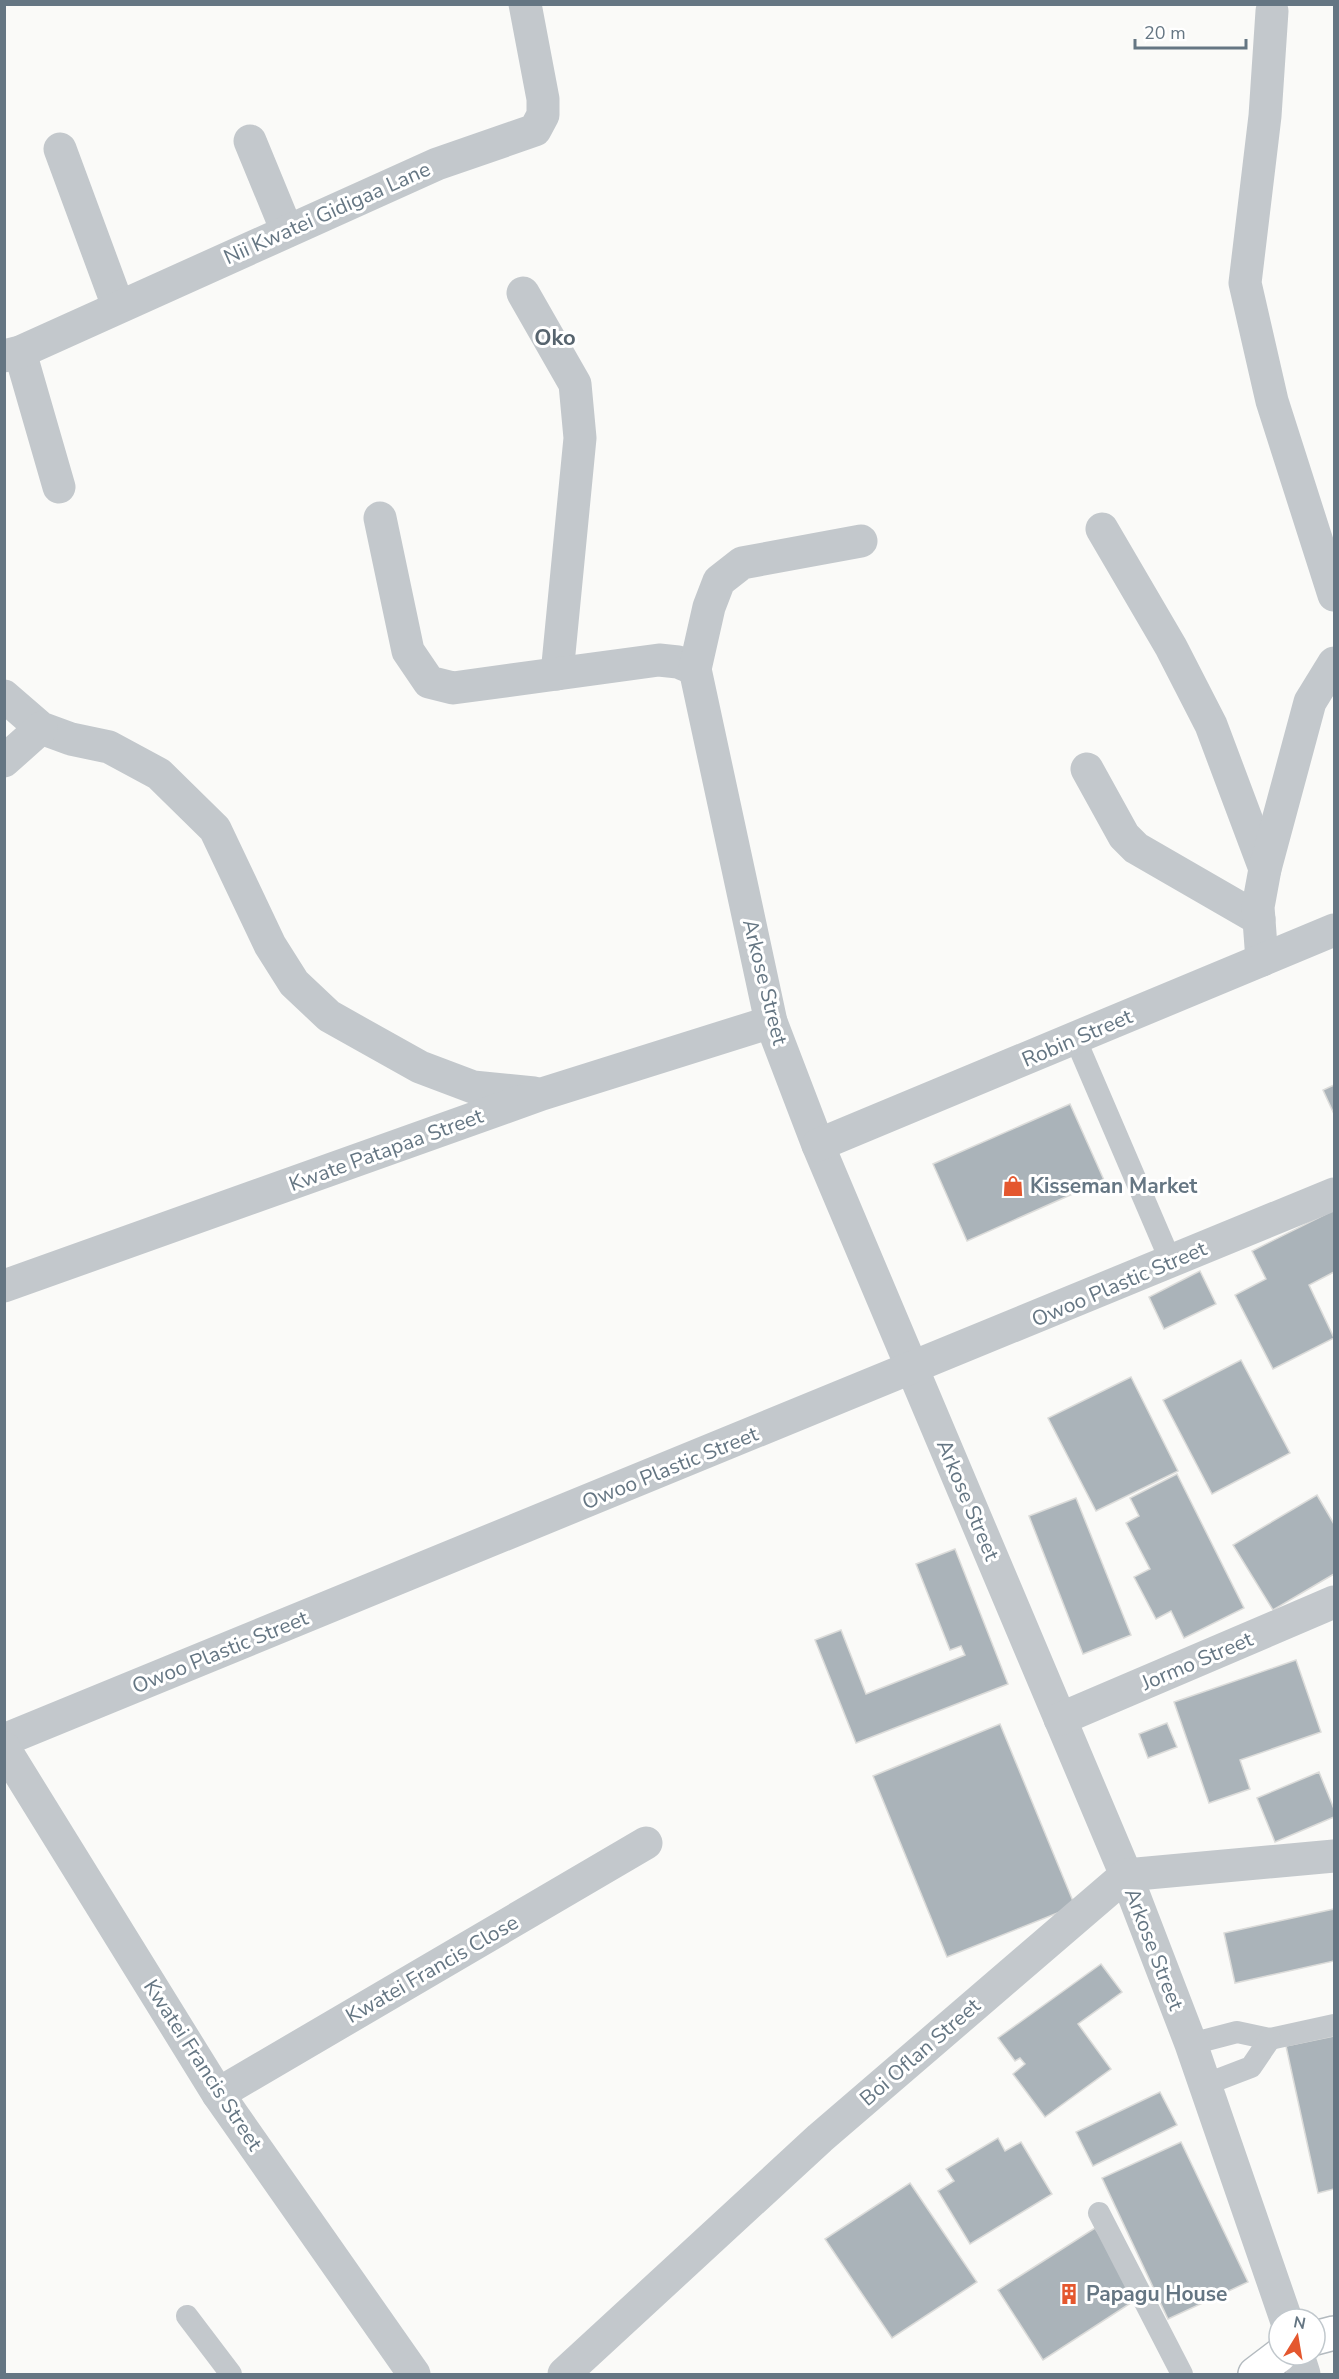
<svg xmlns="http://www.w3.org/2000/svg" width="1339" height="2379" viewBox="0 0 1339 2379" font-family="'Nunito Sans',sans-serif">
	<rect width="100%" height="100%" fill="#fafaf8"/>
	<!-- building -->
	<g fill="#aab3b9" stroke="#dcdcda" stroke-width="1.5">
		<polygon points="1334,1085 1334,1114 1323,1090"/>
		<polygon points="1070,1104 1104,1180 967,1241 933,1164"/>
		<polygon points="1334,1210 1334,1272 1309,1285 1334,1338 1273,1369 1235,1295 1266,1279 1252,1251"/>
		<polygon points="1200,1271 1216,1304 1164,1329 1149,1297"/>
		<polygon points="1241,1360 1290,1453 1212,1494 1163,1400"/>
		<polygon points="1131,1377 1178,1471 1096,1511 1048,1418"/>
		<polygon points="1177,1474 1244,1608 1184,1638 1171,1611 1156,1619 1134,1577 1150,1569 1126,1523 1139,1516 1130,1498"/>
		<polygon points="1317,1495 1334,1524 1334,1574 1273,1610 1233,1545"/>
		<polygon points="1076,1498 1131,1635 1083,1654 1029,1516"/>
		<polygon points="955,1549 1008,1684 856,1743 815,1640 841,1630 866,1694 965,1655 961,1646 950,1650 916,1564"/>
		<polygon points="1296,1660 1321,1732 1240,1760 1250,1789 1209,1803 1174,1702"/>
		<polygon points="1167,1723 1177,1747 1148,1758 1139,1734"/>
		<polygon points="1000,1724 1075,1906 947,1957 873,1776"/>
		<polygon points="1319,1772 1334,1809 1334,1817 1275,1842 1257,1798"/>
		<polygon points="1334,1909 1334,1961 1235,1983 1224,1933"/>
		<polygon points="1101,1964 1122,1992 1078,2024 1111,2069 1045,2117 1013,2074 1025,2064 1020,2058 1015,2061 998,2038"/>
		<polygon points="1334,2036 1334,2189 1318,2193 1286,2046"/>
		<polygon points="1160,2092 1177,2125 1093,2166 1076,2132"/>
		<polygon points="998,2138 1005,2151 1021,2142 1052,2194 970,2244 938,2191 954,2181 946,2169"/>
		<polygon points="1181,2142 1248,2282 1168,2319 1102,2178"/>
		<polygon points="910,2183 977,2282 892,2338 825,2239"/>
		<polygon points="1095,2228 1140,2297 1043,2360 998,2290"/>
	</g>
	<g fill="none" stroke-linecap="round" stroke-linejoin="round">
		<defs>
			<g id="secondary">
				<polyline points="1315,2338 1334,2333"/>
				<polyline points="1255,2374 1280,2355"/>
			</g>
		</defs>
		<!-- secondary casing -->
		<use href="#secondary" stroke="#b3babf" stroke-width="36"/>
		<!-- lane -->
		<g stroke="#c3c8cc" stroke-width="22">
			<polyline points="1075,1038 1171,1262"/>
			<polyline points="1191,2044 1237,2032 1270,2039 1334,2025"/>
			<polyline points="1204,2085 1251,2067 1270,2039"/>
			<polyline points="1099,2213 1182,2374"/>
			<polyline points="187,2316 231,2374"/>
		</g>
		<!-- street -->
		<g stroke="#c3c8cc" stroke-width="33">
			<polyline points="1272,11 1265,116 1245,283 1272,401 1334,595"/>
			<polyline points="250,141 287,231"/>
			<polyline points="60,149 118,306"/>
			<polyline points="523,293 575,384 580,438 557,674"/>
			<polyline points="20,352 59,487"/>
			<polyline points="4,356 20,352 437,164 535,130 543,115 543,99 525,4"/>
			<polyline points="380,518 408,651 429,682 453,688 659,660 678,662 695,669"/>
			<polyline points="1102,529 1171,647 1211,725 1265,869"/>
			<polyline points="861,541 742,563 719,581 709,607 695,669 771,1022 818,1145 1126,1875 1191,2044 1286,2319"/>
			<polyline points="4,696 41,728 71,739 109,747 159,774 215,829 270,945 294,983 329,1016 420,1067 473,1087 534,1093"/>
			<polyline points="4,761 41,728"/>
			<polyline points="1087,769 1124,836 1136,848 1259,919"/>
			<polyline points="1262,960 1258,907 1265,869 1310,702 1334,663"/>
			<polyline points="818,1145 1334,930"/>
			<polyline points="4,1286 542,1094 771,1022"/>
			<polyline points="1060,1719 1334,1602"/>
			<polyline points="4,1740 1334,1194"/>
			<polyline points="4,1748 218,2094 414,2374"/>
			<polyline points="218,2094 646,1843"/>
			<polyline points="1298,2355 1304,2374"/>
			<polyline points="564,2374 820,2138 1126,1875 1334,1856"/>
		</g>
		<!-- secondary -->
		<use href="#secondary" stroke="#fff" stroke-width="33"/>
	</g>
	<!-- icons -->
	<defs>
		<symbol id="shop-bare" viewBox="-9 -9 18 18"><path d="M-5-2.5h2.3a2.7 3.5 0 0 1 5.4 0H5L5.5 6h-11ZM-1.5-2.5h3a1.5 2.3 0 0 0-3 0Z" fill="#e4572e" stroke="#fff" stroke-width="2.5" paint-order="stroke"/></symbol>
		<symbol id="building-bare" viewBox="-9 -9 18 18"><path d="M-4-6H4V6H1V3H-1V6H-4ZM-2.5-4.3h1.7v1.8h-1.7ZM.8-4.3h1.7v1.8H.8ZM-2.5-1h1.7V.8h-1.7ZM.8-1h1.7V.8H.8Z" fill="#e4572e" stroke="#fff" stroke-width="2.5" paint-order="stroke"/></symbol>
	</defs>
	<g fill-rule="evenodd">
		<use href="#shop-bare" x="998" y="1171" width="30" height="30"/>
		<use href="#building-bare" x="1054" y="2279" width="30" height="30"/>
	</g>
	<g text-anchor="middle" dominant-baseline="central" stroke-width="6" stroke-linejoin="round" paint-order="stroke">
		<!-- street labels -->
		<g font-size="21" fill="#657683" stroke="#fff">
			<text transform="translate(327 213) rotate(-24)">Nii Kwatei Gidigaa Lane</text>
			<text transform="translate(765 982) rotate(76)">Arkose Street</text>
			<text transform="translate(1077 1038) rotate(-23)">Robin Street</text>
			<text transform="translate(386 1150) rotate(-20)">Kwate Patapaa Street</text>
			<text transform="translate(1119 1284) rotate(-23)">Owoo Plastic Street</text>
			<text transform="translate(670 1468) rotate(-22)">Owoo Plastic Street</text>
			<text transform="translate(968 1500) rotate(67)">Arkose Street</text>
			<text transform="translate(220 1652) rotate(-22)">Owoo Plastic Street</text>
			<text transform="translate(1197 1661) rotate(-23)">Jormo Street</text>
			<text transform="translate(1154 1949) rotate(69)">Arkose Street</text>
			<text transform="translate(432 1969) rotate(-30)">Kwatei Francis Close</text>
			<text transform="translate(920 2052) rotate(-41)">Boi Oflan Street</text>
			<text transform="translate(203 2065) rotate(57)">Kwatei Francis Street</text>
		</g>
		<!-- poi labels -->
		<g font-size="21" font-weight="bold" fill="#657683" stroke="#fff" text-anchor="start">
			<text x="1030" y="1186">Kisseman Market</text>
			<text x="1086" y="2294">Papagu House</text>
		</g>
		<!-- neighbourhood labels -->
		<g font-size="22" font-weight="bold" fill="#57646e" stroke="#fff">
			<text x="555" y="338">Oko</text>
		</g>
	</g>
	<!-- border -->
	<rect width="1339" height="2379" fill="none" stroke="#657683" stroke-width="12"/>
	<!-- north arrow -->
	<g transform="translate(1297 2337) rotate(11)"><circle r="28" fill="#ffffff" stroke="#c1c8cd" stroke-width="1.5"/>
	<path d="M0-4.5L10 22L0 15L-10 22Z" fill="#e4572e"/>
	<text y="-9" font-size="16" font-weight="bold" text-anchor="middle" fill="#657683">N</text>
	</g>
	<!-- scale -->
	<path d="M1135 39v9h111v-9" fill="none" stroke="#657683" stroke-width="3"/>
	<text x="1144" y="39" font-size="18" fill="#657683" stroke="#ffffff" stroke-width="4.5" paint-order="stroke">20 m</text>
</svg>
